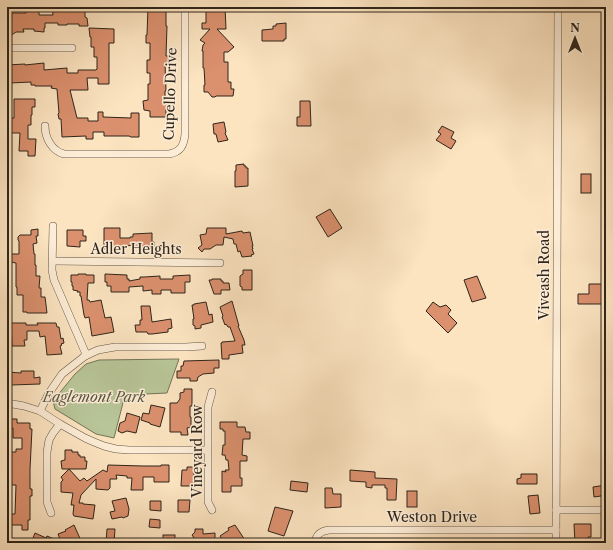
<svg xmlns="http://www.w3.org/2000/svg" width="613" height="550" viewBox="0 0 613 550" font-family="'Libre Caslon Text',serif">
	<rect width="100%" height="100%" fill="#fce4c1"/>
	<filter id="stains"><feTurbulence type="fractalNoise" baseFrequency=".005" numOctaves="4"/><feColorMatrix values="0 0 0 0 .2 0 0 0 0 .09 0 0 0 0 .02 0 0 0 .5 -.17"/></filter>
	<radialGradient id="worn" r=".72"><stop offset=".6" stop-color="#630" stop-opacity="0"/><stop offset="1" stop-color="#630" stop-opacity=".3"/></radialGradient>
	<!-- green -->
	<polygon fill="#b8c598" stroke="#737559" points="179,359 167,393 125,395 114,438 96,434 55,409 53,401 75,374 86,364 99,360"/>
	<!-- building -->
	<g fill="#db906e" stroke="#2e251a">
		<polygon points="52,7 85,7 85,17 87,18 88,26 79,26 79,24 67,24 67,25 58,25 58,23 45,23 45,28 44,28 44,32 34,31 34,29 23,29 24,32 16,32 7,38 7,13 26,13 26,11 33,11 33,9 39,9 39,15 53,15"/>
		<polygon points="148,7 166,7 166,26 167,26 166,56 168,56 168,63 165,63 166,91 165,91 165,103 168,103 168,109 166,109 166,117 150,117 150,111 144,110 143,101 148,100 148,84 150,84 150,73 147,73 147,60 150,60 150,43 146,43 146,35 147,35"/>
		<polygon points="206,7 225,7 226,29 217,29 234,47 228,52 224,52 224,62 228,62 228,82 231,82 231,89 234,89 233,96 216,96 215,97 212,97 208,92 204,92 204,85 205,85 204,68 203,68 203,51 202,51 203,45 205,43 200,40 210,29 202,29 202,23 206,23"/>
		<polygon points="286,23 286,39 284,39 284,41 262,41 262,30 273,29 273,26 276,26 276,24"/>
		<polygon points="89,28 114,29 114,43 109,43 109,84 98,84 98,78 87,78 88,90 70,90 77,118 88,118 88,121 98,121 98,112 103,112 103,117 131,118 131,113 139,113 139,137 131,137 129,136 104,136 104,132 93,132 93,139 86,139 86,136 62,137 61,119 59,119 58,114 59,113 57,89 51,88 52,86 35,86 35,85 31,85 31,82 10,83 10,72 7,72 7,65 25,64 25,65 44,63 44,70 67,68 67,73 78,73 78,70 96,70 97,69 97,57 94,57 94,47 91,47 91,37 90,37"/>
		<polygon points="14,99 35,99 35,107 32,107 32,115 31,115 31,125 28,125 28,139 36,139 35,156 28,156 28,151 19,151 20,133 11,133 11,118 14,118"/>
		<polygon points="300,101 310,101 311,126 297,126 297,117 300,117"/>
		<polygon points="224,122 226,132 225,133 228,140 218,142 216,134 214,134 213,124"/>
		<polygon points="442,126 454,132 451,138 456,141 451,149 436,140 441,134 438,132"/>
		<polygon points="244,164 244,166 246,166 246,168 248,168 248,186 235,187 235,171 236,171 236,165"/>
		<rect x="581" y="174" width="10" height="19"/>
		<polygon points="330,209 342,228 328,237 316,217"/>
		<polygon points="104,228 120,228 120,238 130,238 130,237 133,237 133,234 152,233 152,242 154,242 154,248 140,248 140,247 133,247 133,245 120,247 120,249 119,249 119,250 113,250 112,248 104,249"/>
		<polygon points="207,228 226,228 226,234 242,231 243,233 250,232 253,246 252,246 253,249 252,249 254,254 251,255 252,256 242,257 240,251 238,252 236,244 234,244 233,239 224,237 223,245 216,245 210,249 204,249 202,252 198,248 202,245 200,235 206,234"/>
		<polygon points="38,229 38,236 36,236 37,243 33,244 34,254 35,254 35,265 36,265 36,276 40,276 39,288 41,288 41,297 45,297 47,313 27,313 27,312 23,312 23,295 17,295 17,287 16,287 16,263 10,262 10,254 19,254 19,241 18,240 18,237 20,235 31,235 31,230"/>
		<polygon points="67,230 83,230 83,236 86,236 86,241 80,241 80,247 67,246"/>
		<polygon points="243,270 252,270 252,290 242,290 242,287 240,286 240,276 243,274"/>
		<polygon points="78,274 86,274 86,275 94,275 94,283 88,283 87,300 89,300 90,302 101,300 105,318 111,317 114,332 92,336 89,317 85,318 84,315 81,296 80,296 80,292 77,292 78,291 73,290 73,286 72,286 72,282 71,282 71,275 78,275"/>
		<polygon points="105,274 127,275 127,279 129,279 129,281 140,279 140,277 144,277 160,276 160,279 173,279 173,276 190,275 190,282 185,282 185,293 171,293 171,290 161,290 161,294 152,294 152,290 143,291 143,286 129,287 129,292 111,292 111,286 107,286 107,282 105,282"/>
		<polygon points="477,276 486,298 472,302 464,280"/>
		<polygon points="212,279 221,279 221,281 223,281 223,283 229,283 230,290 221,290 221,294 214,294 209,280 212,280"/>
		<polygon points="589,284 603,284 603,304 578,304 578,294 589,294"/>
		<polygon points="232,301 239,326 238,326 244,340 245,345 242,345 243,353 229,355 229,359 222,359 221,343 222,343 222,342 235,341 230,327 228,327 226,324 225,325 222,317 223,316 220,307"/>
		<polygon points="206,302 209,315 212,314 213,322 201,325 201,328 195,329 195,326 193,325 193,319 194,319 192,305 194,305 194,304"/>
		<polygon points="433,302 440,307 446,305 451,310 448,314 457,323 448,333 426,311"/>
		<polygon points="141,306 150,306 152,322 171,319 172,328 168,329 168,332 152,334 148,334 147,332 136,332 135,325 140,325 140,320 142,320"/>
		<polygon points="11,323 26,323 26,325 38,325 37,323 56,323 57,327 59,327 61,339 63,338 64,343 61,344 62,345 60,346 62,354 47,355 45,336 40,337 39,331 27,331 27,340 24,340 25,346 12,346"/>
		<polygon points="219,360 219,368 214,368 214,373 203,374 198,377 197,381 190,381 190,378 177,378 177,371 181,371 181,366 183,366 184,361"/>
		<polygon points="21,371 34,371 34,378 40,377 40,384 11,385 11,382 7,382 7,372 21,373"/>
		<polygon points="184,389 192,389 192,406 190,406 190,417 191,417 191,427 187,428 188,435 181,435 181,432 170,432 170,403 177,403 180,399 180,393 184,392"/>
		<polygon points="151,405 165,408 160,427 150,424 150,423 141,420 143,413 149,414"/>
		<polygon points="127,413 140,417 136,433 127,431 122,433 118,431 120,423 125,421"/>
		<polygon points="9,419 17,419 17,423 30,423 30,429 32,429 30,469 30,489 32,489 32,496 30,496 30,520 28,520 28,530 22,530 22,525 10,525 10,514 15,514 16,485 8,485 8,472 10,472 10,460 7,460 8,452 16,452 16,449 22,449 22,438 13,438 13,428 9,428"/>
		<polygon points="220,422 237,422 237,427 245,427 246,432 250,432 250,439 243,439 242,455 247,456 247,461 240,461 240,478 242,478 242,486 231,486 231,492 222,492 222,471 226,472 225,470 229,470 228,460 226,460 225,455 222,455 223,445 225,445 225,431 223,431 223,429 220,429"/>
		<polygon points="65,450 72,450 72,452 78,452 78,455 80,455 80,457 85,457 85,461 87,461 86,469 62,469 61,461 65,460"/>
		<polygon points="108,465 143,466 161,466 161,465 169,465 169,482 154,482 154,477 143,477 143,490 131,490 132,478 127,478 127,476 116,475 117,479 110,479 110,488 108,490 96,489 96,479 81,495 79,503 83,503 83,504 95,505 93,519 74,516 73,514 74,505 71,505 73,493 61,492 61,482 63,480 61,477 69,469 80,481 84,478 87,481 103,470 107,472"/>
		<polygon points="187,467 194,467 194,476 197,477 197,486 181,486 182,470 187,470"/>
		<polygon points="350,470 375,472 375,478 397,479 396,500 387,500 387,488 385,488 385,485 372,485 372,488 366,487 366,482 350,481"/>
		<polygon points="521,474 537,474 537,484 517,484 517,479 521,478"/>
		<polygon points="291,481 308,483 307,492 290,490"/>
		<polygon points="606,485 606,494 601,495 601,496 594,497 593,487"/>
		<polygon points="325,488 332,488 333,494 341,494 341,507 325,508"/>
		<rect x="407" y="491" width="10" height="16"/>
		<polygon points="538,495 540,513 530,514 528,496"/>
		<polygon points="126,498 129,509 128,516 123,518 122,517 112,519 110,512 115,511 112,501"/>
		<polygon points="178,500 190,500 189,512 178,512"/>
		<polygon points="150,501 161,501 161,511 150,510"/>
		<polygon points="275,507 293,511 284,536 268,531"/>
		<polygon points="150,519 160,520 160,528 149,527"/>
		<polygon points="574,524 591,524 591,537 588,537 588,540 585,540 585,543 575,543"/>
		<polygon points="74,525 82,543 31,543 35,533 46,538 47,536 61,542 58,534 66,531 65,530"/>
		<polygon points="235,525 245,540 240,543 230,543 228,540 224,542 220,536 229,530 228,528"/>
		<polygon points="107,529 115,529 114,543 106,543"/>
		<polygon points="195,529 203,529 203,534 215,533 215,541 211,541 211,543 194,543 192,540 194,538 192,535 195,532"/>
		<rect x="163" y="535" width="12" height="8"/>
	</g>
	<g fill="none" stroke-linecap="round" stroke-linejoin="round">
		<defs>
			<g id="minor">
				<polyline points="7,48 72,48"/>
				<path d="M45,126C45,138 52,151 64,154H169C181,152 184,145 185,134V7"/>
				<polyline points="53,226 52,270 54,280 85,352 85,356"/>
				<polyline points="53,261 220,263"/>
				<polyline points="212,392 208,407 208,502 212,510"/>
				<polyline points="7,403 24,406 40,411 60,424 85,438 94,442 104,446 116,449 129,450 207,450"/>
				<polyline points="40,411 49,393 62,374 85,356 98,350 115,347 186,347 202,346"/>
				<polyline points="556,510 606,510"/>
				<polyline points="51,513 47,502 47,452 49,440 53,433 60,424"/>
				<path d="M315,543C316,534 321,531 329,530H556"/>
				<polyline points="556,543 558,7"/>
			</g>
		</defs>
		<!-- minor casing -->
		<use href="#minor" stroke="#625544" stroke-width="8"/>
		<!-- minor -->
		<use href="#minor" stroke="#fdedd7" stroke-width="7"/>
	</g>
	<g text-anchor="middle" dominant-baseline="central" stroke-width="3" stroke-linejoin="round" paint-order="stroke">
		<!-- street labels -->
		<g font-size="14" fill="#2e251a" stroke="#fdedd7">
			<text transform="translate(170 94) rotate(-88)">Cupello Drive</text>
			<text x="136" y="249">Adler Heights</text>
			<text transform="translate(544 275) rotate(-90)">Viveash Road</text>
			<text transform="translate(197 451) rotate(-90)">Vineyard Row</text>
			<text x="432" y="517">Weston Drive</text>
		</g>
		<!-- park labels -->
		<g font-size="14" font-style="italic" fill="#575540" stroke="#fdedd7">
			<text x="94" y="397">Eaglemont Park</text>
		</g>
	</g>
	<!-- margin -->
	<rect width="613" height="550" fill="none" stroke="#fce4c1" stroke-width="24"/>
	<rect x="8" y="8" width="597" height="534" fill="none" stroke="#2e251a" stroke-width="2"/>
	<rect x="12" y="12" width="589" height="526" fill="none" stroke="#2e251a"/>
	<!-- north arrow -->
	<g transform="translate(575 38)" stroke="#fdedd7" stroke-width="3" paint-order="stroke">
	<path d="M0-3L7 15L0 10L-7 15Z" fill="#2e251a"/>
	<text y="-6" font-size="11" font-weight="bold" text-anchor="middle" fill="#2e251a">N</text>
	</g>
	<rect width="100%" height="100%" filter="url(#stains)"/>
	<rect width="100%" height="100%" fill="url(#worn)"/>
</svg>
